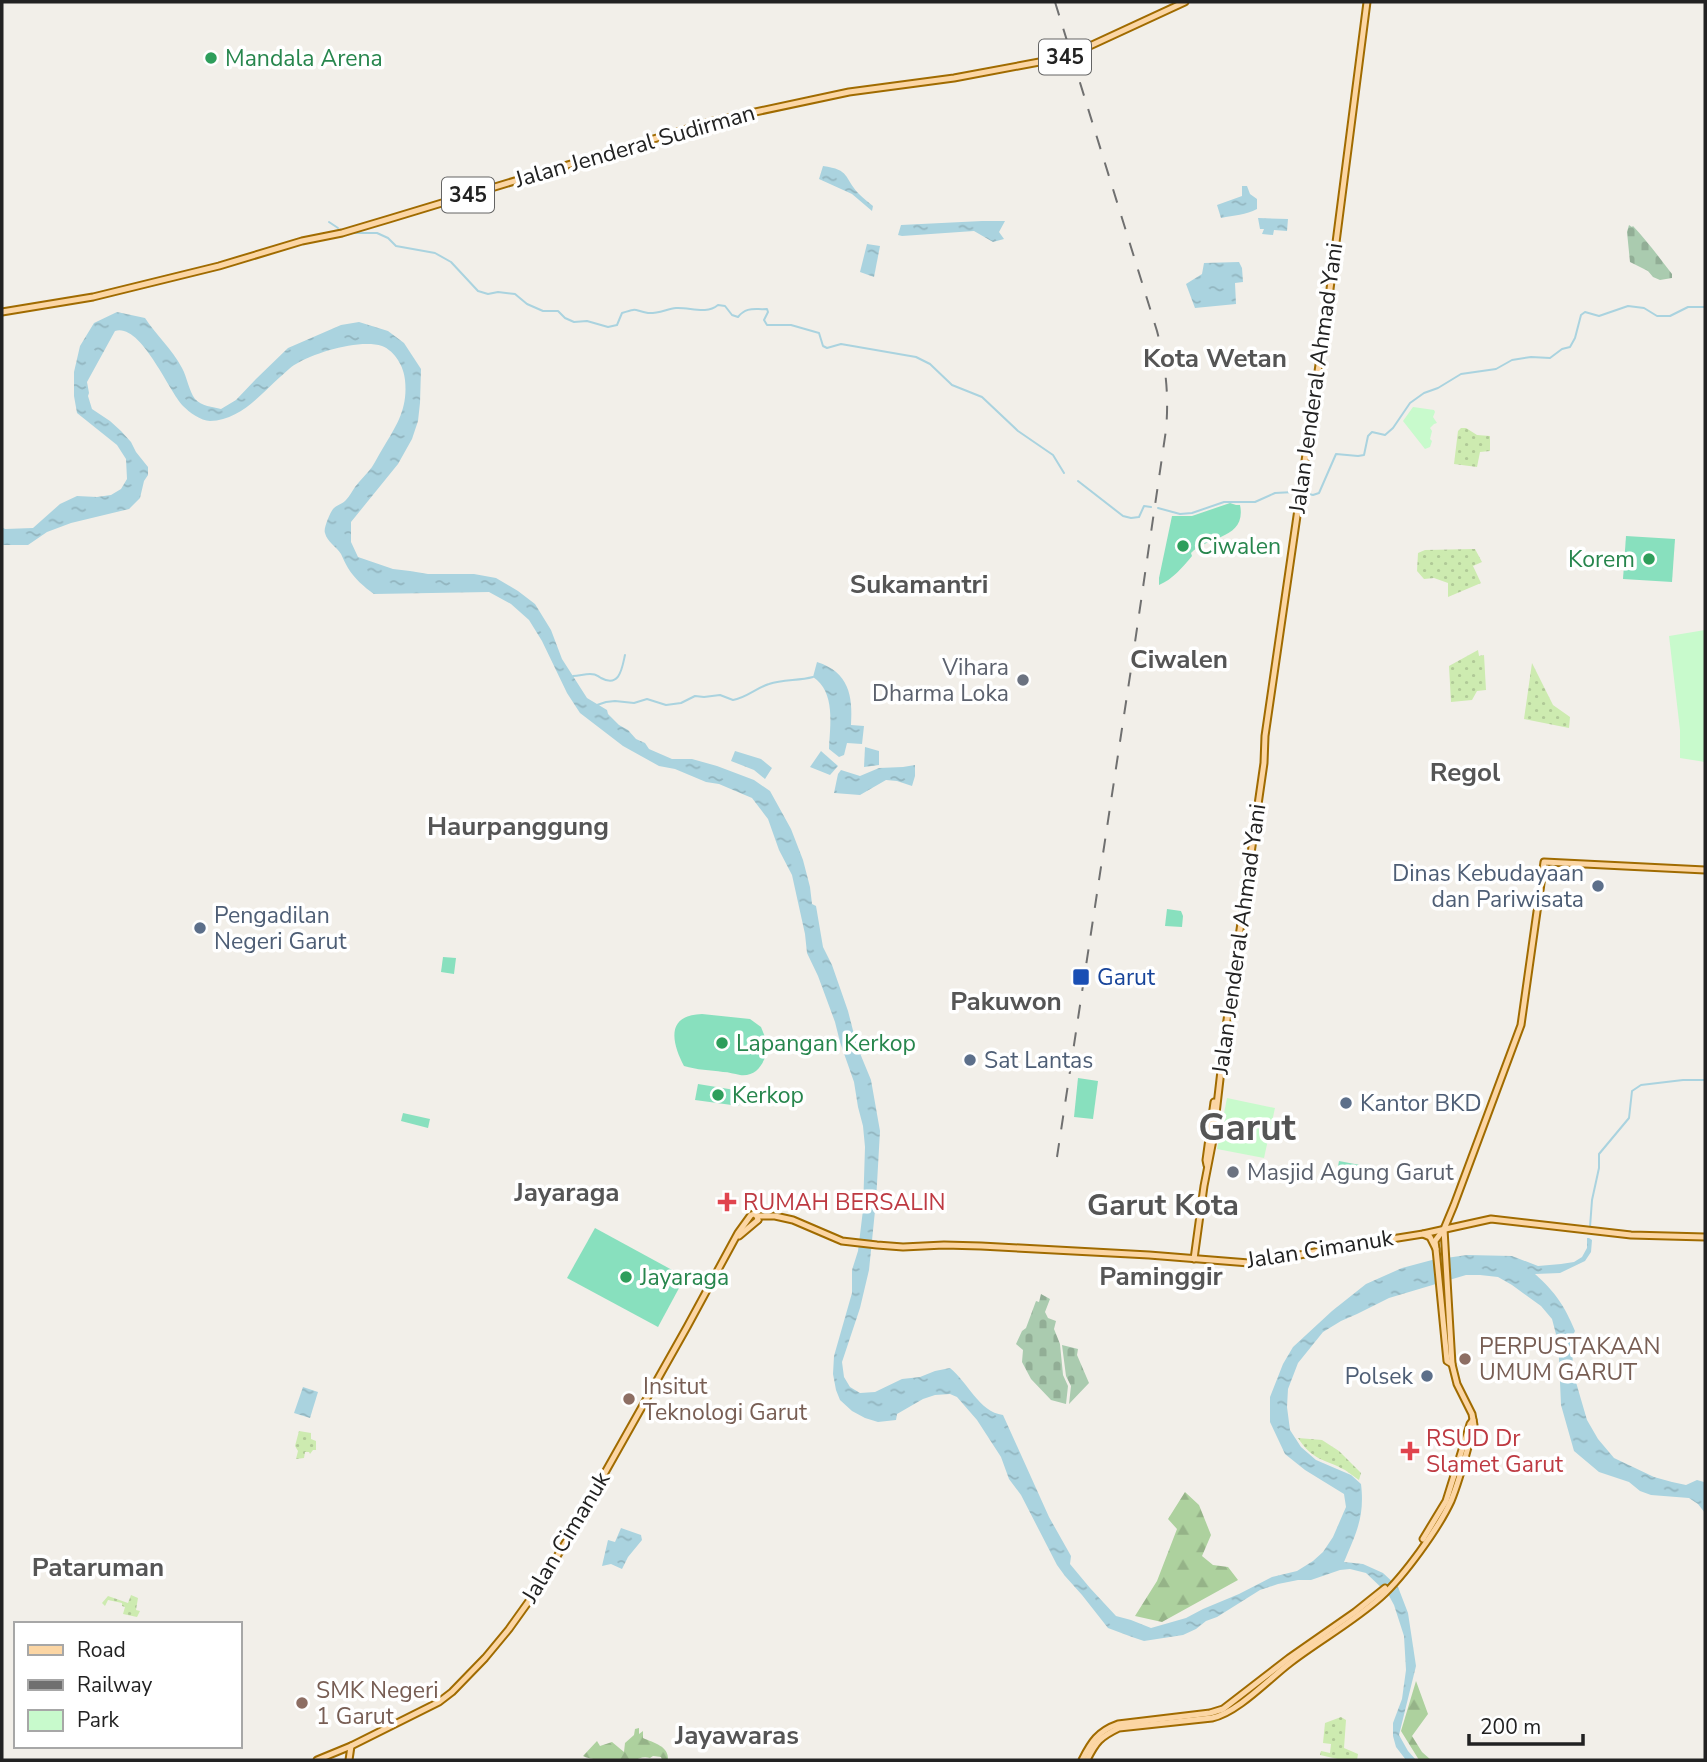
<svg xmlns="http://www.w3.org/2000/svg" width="1707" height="1762" viewBox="0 0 1707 1762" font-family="'Nunito Sans',sans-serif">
	<defs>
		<pattern id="grass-dots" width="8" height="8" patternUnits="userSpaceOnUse" patternTransform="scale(1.75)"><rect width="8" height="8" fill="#cdebb0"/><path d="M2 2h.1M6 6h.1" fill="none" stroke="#b0c997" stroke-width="1.8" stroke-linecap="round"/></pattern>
		<pattern id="forest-firs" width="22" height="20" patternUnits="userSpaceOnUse" patternTransform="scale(1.75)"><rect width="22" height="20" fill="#add19e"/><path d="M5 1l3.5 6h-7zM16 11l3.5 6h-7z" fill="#95b388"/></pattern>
		<pattern id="cemetery-stones" width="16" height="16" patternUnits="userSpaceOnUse" patternTransform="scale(1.75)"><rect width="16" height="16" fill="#aacbaf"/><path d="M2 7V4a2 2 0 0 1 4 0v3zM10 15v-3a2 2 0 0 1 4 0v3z" fill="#92ae96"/></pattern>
		<pattern id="water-ripples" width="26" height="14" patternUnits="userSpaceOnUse" patternTransform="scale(1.75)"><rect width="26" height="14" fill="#aad3df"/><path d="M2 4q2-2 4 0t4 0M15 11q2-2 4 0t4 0" fill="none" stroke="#92b5bf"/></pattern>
	</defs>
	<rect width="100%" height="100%" fill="#f2efe9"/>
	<!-- grass -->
	<g fill="url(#grass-dots)">
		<polygon points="1461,428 1466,428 1477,435 1490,436 1490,451 1480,452 1477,467 1454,464 1458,431"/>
		<polygon points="1475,549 1482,562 1473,566 1481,583 1448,597 1448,583 1434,578 1424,579 1417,571 1418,553 1425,550"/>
		<polygon points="1478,650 1479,656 1484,655 1486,690 1477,691 1472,700 1451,702 1449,666"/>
		<polygon points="1532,663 1553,705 1570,717 1569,728 1524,719"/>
		<polygon points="299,1431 311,1433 311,1439 316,1441 316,1450 313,1450 310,1454 309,1452 305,1452 304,1458 296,1459 298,1451 295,1446"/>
		<path d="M1298,1438L1322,1440L1339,1451L1361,1473L1359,1480C1354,1477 1350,1473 1345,1470C1323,1458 1313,1461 1298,1438Z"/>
		<polygon points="131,1595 138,1598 136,1610 140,1611 137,1617 123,1614 125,1607 122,1606 122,1603 108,1600 105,1606 102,1603 108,1596 128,1603"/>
		<polygon points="1341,1717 1346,1720 1344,1748 1358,1754 1357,1760 1342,1760 1320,1755 1321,1751 1330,1753 1331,1744 1323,1743 1325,1723"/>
	</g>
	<!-- forest -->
	<g fill="url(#forest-firs)">
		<polygon points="1185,1492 1199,1505 1211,1535 1202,1556 1213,1565 1228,1567 1238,1580 1162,1622 1135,1616 1157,1581 1177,1529 1168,1519"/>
		<polygon points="1416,1681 1428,1714 1412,1736 1422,1752 1431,1760 1419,1760 1401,1731"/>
		<path d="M639,1728V1734L643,1731V1738C654,1743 669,1746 668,1760H662L661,1757L653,1756L650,1758C642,1756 640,1759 634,1760C623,1762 592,1761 583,1756L597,1741L600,1746L612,1742L624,1752L625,1743L634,1735L635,1729Z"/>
	</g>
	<!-- cemetery -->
	<g fill="url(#cemetery-stones)">
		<path d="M1629,225L1632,227L1633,226C1647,241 1659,257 1672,274V278L1660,280L1653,277L1648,271L1630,262L1627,232Z"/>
		<polygon points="1041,1294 1050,1299 1045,1312 1048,1318 1056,1321 1054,1329 1060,1344 1063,1375 1068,1386 1066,1404 1051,1400 1031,1379 1022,1362 1023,1350 1016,1344 1022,1331 1026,1328 1036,1301 1039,1302"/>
		<polygon points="1062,1345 1078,1349 1077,1355 1089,1383 1069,1404 1071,1386 1066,1376"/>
	</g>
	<!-- park -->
	<g fill="#c8facc">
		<polygon points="1413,407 1434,410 1435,412 1433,417 1437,423 1434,424 1430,428 1432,431 1430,439 1432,441 1430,447 1425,449 1403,421"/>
		<polygon points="1705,630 1705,762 1680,758 1680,730 1669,636"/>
		<polygon points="1227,1098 1275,1108 1264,1158 1217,1149"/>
	</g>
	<!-- pitch -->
	<g fill="#88e0be">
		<path d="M1230,503L1236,505H1240C1247,539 1207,536 1191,553L1192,556C1182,568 1173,579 1159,585V578L1172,516H1192Z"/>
		<polygon points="1626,536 1675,539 1672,582 1623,579"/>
		<polygon points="1167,909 1181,911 1183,916 1182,927 1165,926"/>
		<polygon points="443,957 456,958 454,974 441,972"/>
		<path d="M702,1014L750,1019L761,1027L769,1047C764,1062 758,1077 740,1075C734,1074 729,1072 723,1072C710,1070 697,1070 684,1066C672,1043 665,1015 702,1014Z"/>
		<polygon points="1078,1078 1098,1081 1093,1119 1074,1117"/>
		<polygon points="698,1084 741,1091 739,1106 695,1100"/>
		<polygon points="403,1113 430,1119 428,1128 401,1121"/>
		<polygon points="1339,1161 1360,1165 1359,1175 1337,1172"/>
		<polygon points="595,1228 685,1277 658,1327 567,1278"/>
	</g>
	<!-- water -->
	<g fill="url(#water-ripples)">
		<path d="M823,166C851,170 843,177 859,194C863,198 868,202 873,206L872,211L852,194L819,179Z"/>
		<path d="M1242,186H1247L1250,194L1257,199V209C1246,215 1234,215 1221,218L1217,205L1242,196Z"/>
		<polygon points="1258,218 1288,219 1287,231 1274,230 1273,235 1262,234 1264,229 1260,229"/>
		<polygon points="982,221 1005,221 999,232 1004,239 993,242 974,231 902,236 898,235 901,225"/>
		<polygon points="867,244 880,246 874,277 860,272"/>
		<polygon points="1239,262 1242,268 1243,282 1235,283 1236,304 1195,308 1186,284 1202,274 1204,263"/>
		<path d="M117,312L145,318C156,335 172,349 182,368C187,377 189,391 195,399C201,406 213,407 221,409L236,400L256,379L288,348L341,325L359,322L388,331L404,343L421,369L420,403L418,421L412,439L398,464L351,522V542L358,557L393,569L410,571L428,574H474L496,578L518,591L535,604L551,630L562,659L587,698L607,710L608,714L619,725L628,730L636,739L645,743L649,749L672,759H692L717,766L754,780L770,791L791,829L803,860L810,887L812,904L816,906L823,947L832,965L848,1011L857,1046L871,1080L880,1131L876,1201L869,1270L860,1308L842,1362L844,1377L850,1387L860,1393L875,1392L902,1379L920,1377L935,1371L950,1368C967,1381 979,1412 1003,1415L1049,1517L1071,1556L1070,1564L1090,1588L1116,1616L1131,1620L1151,1628L1186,1618L1203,1609L1239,1594L1272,1577L1297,1571L1313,1561L1323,1552L1333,1537L1346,1507L1344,1494L1305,1470L1285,1454L1270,1422V1397L1283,1364L1293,1347L1332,1311L1366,1284L1402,1268L1432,1260L1467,1255L1512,1256L1538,1266L1561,1264L1574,1262L1582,1257L1587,1248V1238H1589L1592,1240L1591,1252L1585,1261L1560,1273L1535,1274C1556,1293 1564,1305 1575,1331L1572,1337L1573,1372L1587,1420L1598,1439L1614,1458L1654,1477L1672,1482L1686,1485L1697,1480L1704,1482L1705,1513L1698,1504L1689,1498L1651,1495L1640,1491L1629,1482L1599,1472L1574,1451L1561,1405L1559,1359L1557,1338L1552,1319L1541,1306L1512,1285L1498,1277L1480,1275H1466L1389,1298L1357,1314L1341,1321L1323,1332L1298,1363L1288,1389L1287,1407L1290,1430L1301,1447L1316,1460L1351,1475L1361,1484C1365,1517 1356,1533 1344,1562L1363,1564L1383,1573L1398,1587L1408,1613L1416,1666L1399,1735L1408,1751L1416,1760H1406L1396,1747L1393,1736V1723L1402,1699L1406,1670L1404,1636L1394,1605L1388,1594L1366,1573L1350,1569L1340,1570L1311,1580H1298L1278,1584L1260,1590L1217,1617L1206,1621L1196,1629L1183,1635L1144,1641L1132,1637L1108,1628L1082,1595L1065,1576L1057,1565L1021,1495L1009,1479L1001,1457L977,1420L957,1397L950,1394L935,1395L923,1399L897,1414L896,1420L878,1422L865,1418L852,1411L840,1400L836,1390L833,1374L834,1356L852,1293V1270L858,1251L863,1210L865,1147L863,1126L858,1107L854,1082L840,1042L835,1022L818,976L807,953L805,934L792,875L779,850L768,819L752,798L719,784L706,782L675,769L659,766L623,746L580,713L567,693L542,641L529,620L511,604L489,592L374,594C364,587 354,578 348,568C345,563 343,558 341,554C337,547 327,542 325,533C323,529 330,513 333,509C336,505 343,504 346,500C350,496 352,491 355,487C360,480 367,474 372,467C376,461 379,454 383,448C397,425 408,408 405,380C404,367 395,351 382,346C360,339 316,352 296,364C290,367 285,373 280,377C259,396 240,420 210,421C201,421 189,412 183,406C168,390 141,323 115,331L87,382L89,393L88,396L92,409L110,421L121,431L131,442L136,452L148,467V475L144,481L140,498L129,509L71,523L47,532L28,545H2V527L5,529L33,528L60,504L77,496L97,497L111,495L121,489L127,479L126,459L117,445L77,413L74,396V372L80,346L94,323Z"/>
		<path d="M817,662C849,672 853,696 851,725L864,726L862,744L847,743L844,755L839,757L829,749C830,726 836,692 813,677Z"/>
		<polygon points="865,747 879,751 879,765 864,767"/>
		<polygon points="735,751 761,759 772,768 765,779 754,770 731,761"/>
		<polygon points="821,751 838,766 830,775 810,767"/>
		<polygon points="915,765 915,776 912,786 897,781 886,780 860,795 834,793 838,774 841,770 860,776 879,768 903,767"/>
		<polygon points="303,1387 318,1392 310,1418 294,1413"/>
		<polygon points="621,1528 641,1535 642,1540 628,1557 622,1569 611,1564 602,1566 608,1540 615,1542"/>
	</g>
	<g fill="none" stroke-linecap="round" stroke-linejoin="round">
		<!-- stream -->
		<g stroke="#aad3df" stroke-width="2">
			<polyline points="329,222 338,228"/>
			<path d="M351,233H377L388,238L396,246L435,253L451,262L478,291L488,294L498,292L515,294L527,304L543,311H558L565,318L574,322L587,321L608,327L617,325L622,313C639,307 634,311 648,313C657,314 667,309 676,308C690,307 706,315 718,305L725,306L732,315L738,317C747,306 755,310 767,309L768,312L764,320L767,325H791L819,333L823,346L827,348L841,344L916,357L930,364L952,385L982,397L1018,431L1053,455L1064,473"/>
			<polyline points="1078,481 1123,516 1131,518 1139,517 1144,506 1151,507"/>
			<polyline points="1305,493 1313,495 1319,493 1336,454 1358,456 1364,455 1368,436 1372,432 1385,435 1393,428 1410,403 1424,393 1438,388 1461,374 1496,369 1512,360 1531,357 1550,358 1562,349 1570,347 1575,338 1581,315 1585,312 1599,316 1628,306 1644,308 1657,316 1670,316 1688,307 1705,307"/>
			<polyline points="1158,508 1180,514 1192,513 1224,502 1255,502 1275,493 1294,492"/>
			<path d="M573,676C579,676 584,674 590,674C597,674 596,675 601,678C620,688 622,668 625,655"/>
			<path d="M597,705L606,702L615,701L634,703L647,699L666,705L681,703L695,696L704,697L720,695L733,700C746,698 756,688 769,684C783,679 798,681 813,677"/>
			<polyline points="1590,1227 1592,1200 1599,1168 1599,1154 1629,1118 1632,1091 1641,1085 1683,1080 1705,1080"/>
		</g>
		<defs>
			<g id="major">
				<polyline points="2,312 93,297 219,266 302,241 342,233 389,219 713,121 849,92 954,78 1066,57 1185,2"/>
				<polyline points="1207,1165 1206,1160 1214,1102"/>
				<polyline points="757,1216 775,1216 793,1220 842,1241 877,1245 903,1247 944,1245 981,1246 1149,1255 1249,1263 1259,1263 1335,1248 1423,1234 1491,1219 1631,1235 1705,1237"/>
				<polyline points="1423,1234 1430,1237 1436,1249 1447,1361 1452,1364"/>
				<polyline points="739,1236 758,1220"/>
				<polyline points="1436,1249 1435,1241 1444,1229 1454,1205 1521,1025 1544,862 1705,870"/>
				<polyline points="1194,1259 1204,1186 1213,1140 1226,1027 1264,763 1265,736 1330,289 1367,2"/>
				<polyline points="1423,1539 1446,1501 1470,1424 1473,1420"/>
				<polyline points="317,1760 351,1746 439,1702 452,1692 485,1658 509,1629 534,1594 567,1540 687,1327 738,1233 751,1215 754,1214 757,1216 758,1220"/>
				<polyline points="349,1760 351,1746"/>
				<path d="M1082,1760C1091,1742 1098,1731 1118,1724L1210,1713L1223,1709L1289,1658L1355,1612L1385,1588"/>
				<path d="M1087,1760C1096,1742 1100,1737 1119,1728L1212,1718C1237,1713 1269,1679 1290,1663C1320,1640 1353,1622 1381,1597C1404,1576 1438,1529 1451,1501C1461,1477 1467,1450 1474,1425L1472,1414L1457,1384L1452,1364L1444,1229"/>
			</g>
		</defs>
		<!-- major casing -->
		<use href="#major" stroke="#a06b00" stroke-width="9"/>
		<!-- major -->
		<use href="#major" stroke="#fcd6a4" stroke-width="5"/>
		<!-- rail -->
		<g stroke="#707070" stroke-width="2" stroke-dasharray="14 14" stroke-linecap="butt">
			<path d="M1055,2L1157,331C1166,366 1169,395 1166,430L1134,649"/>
			<polyline points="1057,1157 1133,656"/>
		</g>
	</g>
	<!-- markers -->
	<g fill="#2e9e5b" stroke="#fff" stroke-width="2.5">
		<circle cx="211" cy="58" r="7"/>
		<circle cx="1183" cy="546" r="7"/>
		<circle cx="1649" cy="559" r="7"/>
		<circle cx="722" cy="1043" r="7"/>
		<circle cx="718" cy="1095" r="7"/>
		<circle cx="626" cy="1277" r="7"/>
	</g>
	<g fill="#6b7280" stroke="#fff" stroke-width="2.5">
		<circle cx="1023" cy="680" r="7"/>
		<circle cx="1233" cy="1172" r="7"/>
	</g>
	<g fill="#5c6f8a" stroke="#fff" stroke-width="2.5">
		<circle cx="1598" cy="886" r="7"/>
		<circle cx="200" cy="928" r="7"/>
		<circle cx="970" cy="1060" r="7"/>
		<circle cx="1346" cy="1103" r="7"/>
		<circle cx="1427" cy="1376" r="7"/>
	</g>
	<rect fill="#1a4fb4" stroke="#fff" stroke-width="2.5" x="1072" y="968" width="18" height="18" rx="3.5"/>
	<g fill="#e0444e" stroke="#fff" stroke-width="2.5">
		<path d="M723.5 1191.5h7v7h7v7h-7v7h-7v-7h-7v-7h7z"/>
		<path d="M1406.5 1440.5h7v7h7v7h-7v7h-7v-7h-7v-7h7z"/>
	</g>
	<g fill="#8d6e63" stroke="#fff" stroke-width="2.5">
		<circle cx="1465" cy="1359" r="7"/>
		<circle cx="629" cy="1399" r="7"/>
		<circle cx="302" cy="1703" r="7"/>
	</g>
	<g text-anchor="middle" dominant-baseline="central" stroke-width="7" stroke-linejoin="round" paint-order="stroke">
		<!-- shield labels -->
		<g fill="#fff" stroke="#646464" stroke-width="2">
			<rect x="1039" y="39.5" width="52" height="35" rx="5"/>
			<rect x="442" y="177.5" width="52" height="35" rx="5"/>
		</g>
		<g font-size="21" font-weight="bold" fill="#222">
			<text x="1065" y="57">345</text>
			<text x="468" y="195">345</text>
		</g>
		<!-- leisure labels -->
		<g font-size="23" fill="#27864d" stroke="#fff" text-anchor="start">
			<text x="225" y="58">Mandala Arena</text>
			<text x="1197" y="546">Ciwalen</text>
			<text x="1635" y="559" text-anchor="end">Korem</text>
			<text x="736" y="1043">Lapangan Kerkop</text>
			<text x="732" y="1095">Kerkop</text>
			<text x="640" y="1277">Jayaraga</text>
		</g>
		<!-- street labels -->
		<g font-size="23" fill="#222" stroke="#fff">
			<text transform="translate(635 146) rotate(-16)">Jalan Jenderal Sudirman</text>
			<text transform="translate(1316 378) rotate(-82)">Jalan Jenderal Ahmad Yani</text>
			<text transform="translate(1239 939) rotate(-82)">Jalan Jenderal Ahmad Yani</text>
			<text transform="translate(1320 1249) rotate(-9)">Jalan Cimanuk</text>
			<text transform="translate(566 1537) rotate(-59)">Jalan Cimanuk</text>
		</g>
		<!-- worship labels -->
		<g font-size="23" fill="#5b616d" stroke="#fff" text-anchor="end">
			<text x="1009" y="667">Vihara<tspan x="1009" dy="26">Dharma Loka</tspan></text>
			<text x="1247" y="1172" text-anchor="start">Masjid Agung Garut</text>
		</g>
		<!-- service labels -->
		<g font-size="23" fill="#4e5e75" stroke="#fff" text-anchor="start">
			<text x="1584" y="873" text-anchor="end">Dinas Kebudayaan<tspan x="1584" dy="26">dan Pariwisata</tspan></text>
			<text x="214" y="915">Pengadilan<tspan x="214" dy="26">Negeri Garut</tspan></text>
			<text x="984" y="1060">Sat Lantas</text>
			<text x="1360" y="1103">Kantor BKD</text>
			<text x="1413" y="1376" text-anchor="end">Polsek</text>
		</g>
		<!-- transit labels -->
		<g font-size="23" fill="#164399" stroke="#fff" text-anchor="start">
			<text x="1097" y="977">Garut</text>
		</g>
		<!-- health labels -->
		<g font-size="23" fill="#be3a42" stroke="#fff" text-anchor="start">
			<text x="743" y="1202">RUMAH BERSALIN</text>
			<text x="1426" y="1438">RSUD Dr<tspan x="1426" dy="26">Slamet Garut</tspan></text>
		</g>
		<!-- education labels -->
		<g font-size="23" fill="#785e54" stroke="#fff" text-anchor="start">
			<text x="1479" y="1346">PERPUSTAKAAN<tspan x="1479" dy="26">UMUM GARUT</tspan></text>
			<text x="643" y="1386">Insitut<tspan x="643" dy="26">Teknologi Garut</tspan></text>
			<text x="316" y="1690">SMK Negeri<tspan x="316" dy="26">1 Garut</tspan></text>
		</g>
		<!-- quarter labels -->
		<g font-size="26" font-weight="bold" fill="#555" stroke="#fff">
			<text x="1215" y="358">Kota Wetan</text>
			<text x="919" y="584">Sukamantri</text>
			<text x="1179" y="659">Ciwalen</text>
			<text x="1465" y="772">Regol</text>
			<text x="518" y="826">Haurpanggung</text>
			<text x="1006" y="1001">Pakuwon</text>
			<text x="567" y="1192">Jayaraga</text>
			<text x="1161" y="1276">Paminggir</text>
			<text x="98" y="1567">Pataruman</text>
			<text x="737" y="1735">Jayawaras</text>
		</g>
		<!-- district labels -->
		<g font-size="30" font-weight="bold" fill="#555" stroke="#fff">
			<text x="1163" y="1205">Garut Kota</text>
		</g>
		<!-- town labels -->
		<g font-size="37" font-weight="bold" fill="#555" stroke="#fff">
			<text x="1247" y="1128">Garut</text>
		</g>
	</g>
	<!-- border -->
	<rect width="1707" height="1762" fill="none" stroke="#222222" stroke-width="7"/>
	<!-- legend -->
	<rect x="14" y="1622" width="228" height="126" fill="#ffffff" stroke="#a7a7a7" stroke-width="2"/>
	<rect x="28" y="1645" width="35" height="10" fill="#fcd6a4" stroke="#a7a7a7" stroke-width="2"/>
	<text x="77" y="1657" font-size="21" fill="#222222">Road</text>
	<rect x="28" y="1680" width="35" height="10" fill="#707070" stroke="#a7a7a7" stroke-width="2"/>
	<text x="77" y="1692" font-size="21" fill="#222222">Railway</text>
	<rect x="28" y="1710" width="35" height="21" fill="#c8facc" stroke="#a7a7a7" stroke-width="2"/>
	<text x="77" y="1727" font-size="21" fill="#222222">Park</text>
	<!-- scale -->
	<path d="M1469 1734v10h114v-10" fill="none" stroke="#222222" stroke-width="3.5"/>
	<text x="1480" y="1734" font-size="21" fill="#222222" stroke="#ffffff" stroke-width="5" paint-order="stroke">200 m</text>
</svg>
